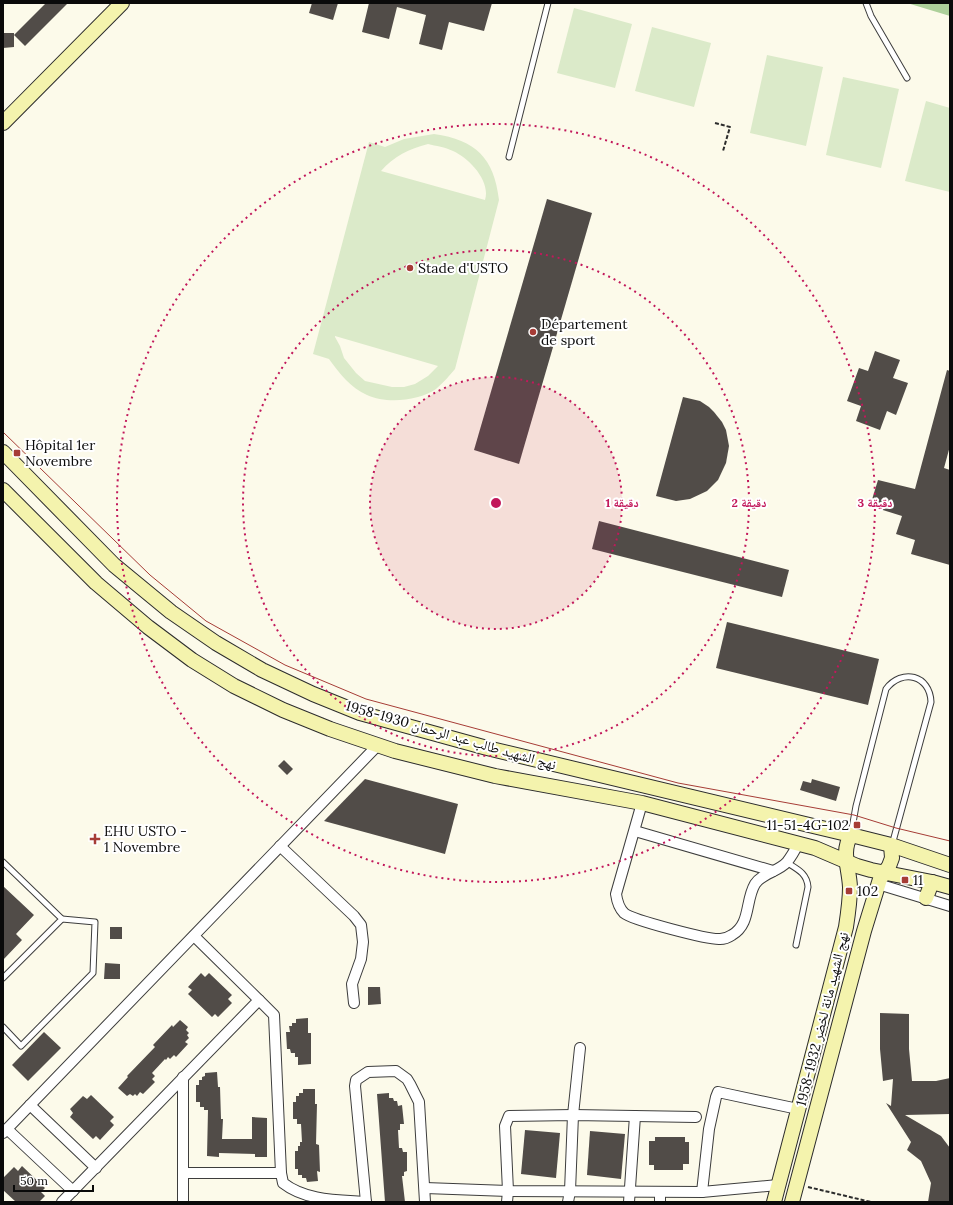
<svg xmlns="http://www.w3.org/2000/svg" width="953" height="1205" viewBox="0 0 953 1205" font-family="Lora,'Noto Naskh Arabic',serif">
	<rect width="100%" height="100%" fill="#fcfaea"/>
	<!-- forest -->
	<polygon fill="#add09a" points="907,3 950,3 950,16"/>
	<!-- pitch -->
	<g fill="#dbeac9" fill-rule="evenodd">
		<polygon points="574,8 632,24 615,88 557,73"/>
		<polygon points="652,27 711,43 694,107 635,91"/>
		<polygon points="767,55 823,67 806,146 750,133"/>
		<polygon points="843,77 899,89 881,168 826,155"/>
		<polygon points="926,101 950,108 950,192 905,181"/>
		<path d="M434,134C476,140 494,158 499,200L455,369C449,376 443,383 436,389C419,401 386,404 367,395C351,388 339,373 329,359L313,354L369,142L385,147L404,139ZM428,144C436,146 445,147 453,151C469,158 491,181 485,200L381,171C394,156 409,149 428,144ZM335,337V336L438,366L428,376L415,384L404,387H392L365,381L356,373L344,358L340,346Z"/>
	</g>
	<!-- building -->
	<g fill="#514c48">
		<polygon points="46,3 68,3 25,46 14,35"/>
		<polygon points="312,3 338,3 333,20 309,13"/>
		<polygon points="369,3 492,3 484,31 449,22 442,50 419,44 426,15 397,7 389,39 362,32"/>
		<polygon points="3,33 14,33 14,47 3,48"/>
		<polygon points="547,199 592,213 519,464 474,450"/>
		<polygon points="875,351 900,360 893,378 908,383 896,415 887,411 880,430 856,421 861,406 847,401 859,368 868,371"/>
		<polygon points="947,370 950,371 950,446 944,468 950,470 950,565 911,554 915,540 896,534 902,516 870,506 878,480 915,489"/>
		<polygon points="683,397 700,401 709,407 714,412 722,422 726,430 729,446 726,463 718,480 707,491 690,499 676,501 656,496"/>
		<polygon points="599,521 789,570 782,597 592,549"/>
		<polygon points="727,622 879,659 868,705 716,668"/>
		<polygon points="284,760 293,769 287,775 278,766"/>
		<polygon points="365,779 458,804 445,854 324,821"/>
		<polygon points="812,779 840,787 836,801 800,790 803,781 811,783"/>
		<polygon points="3,886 34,915 16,934 22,940 3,960"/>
		<rect x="110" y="927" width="12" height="12"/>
		<polygon points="105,963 120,964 120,979 104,979"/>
		<polygon points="201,973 205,977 209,973 232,995 228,999 232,1003 218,1017 215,1014 212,1017 188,994 192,990 188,987"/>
		<polygon points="368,987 380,987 381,1004 368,1005"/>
		<polygon points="880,1013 909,1014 909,1049 912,1081 936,1081 950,1078 950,1114 905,1115 941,1136 950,1148 950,1202 928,1202 931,1183 921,1161 907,1150 911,1142 886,1103 891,1106 893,1079 883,1081 880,1049"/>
		<polygon points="308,1018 308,1033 311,1033 311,1064 298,1065 298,1057 295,1057 295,1053 291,1053 290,1049 287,1049 286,1032 290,1032 289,1026 292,1026 292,1023 296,1023 296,1019"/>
		<polygon points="180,1020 188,1027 186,1030 189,1033 187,1035 189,1038 185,1042 188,1044 176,1057 174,1055 170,1059 168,1057 166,1060 165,1059 152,1073 155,1076 152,1079 155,1082 143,1094 140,1092 137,1096 135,1094 133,1096 130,1094 127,1096 118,1088 128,1077 127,1076 155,1047 153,1045 172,1025 173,1027"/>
		<polygon points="44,1032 61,1048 28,1081 12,1065"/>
		<polygon points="217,1072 218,1087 220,1087 221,1119 223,1119 222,1139 252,1139 252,1117 267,1118 267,1157 255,1157 255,1154 219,1153 219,1157 207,1156 208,1110 204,1110 204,1107 200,1107 200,1102 196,1102 196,1085 199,1085 199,1080 202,1080 202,1077 205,1076 205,1073"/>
		<polygon points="303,1089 315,1089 315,1104 317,1104 316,1144 319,1145 320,1172 317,1171 318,1181 307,1182 306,1178 302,1178 302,1175 298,1175 298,1169 295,1169 295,1151 298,1151 298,1146 300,1146 300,1142 302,1142 301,1124 297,1124 297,1119 293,1119 293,1102 296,1102 296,1096 299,1096 299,1093 303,1093"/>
		<polygon points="389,1093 389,1098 393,1098 394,1101 397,1101 398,1106 402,1105 404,1124 400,1124 400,1130 398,1130 399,1148 402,1148 403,1152 407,1152 407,1171 404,1172 404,1176 402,1176 405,1202 385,1202 377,1094"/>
		<polygon points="91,1095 114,1117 110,1121 114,1125 100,1140 96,1136 93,1139 70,1117 73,1113 70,1109 83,1096 87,1099"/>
		<polygon points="525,1130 560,1133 556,1178 521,1174"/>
		<polygon points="590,1131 625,1134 621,1179 587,1175"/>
		<polygon points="655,1137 685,1137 685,1142 689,1142 689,1164 683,1164 683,1170 654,1170 654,1165 649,1165 649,1141 655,1141"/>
		<polygon points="22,1166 45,1188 41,1192 45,1196 39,1202 16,1202 3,1190 3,1178 14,1167 18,1171"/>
	</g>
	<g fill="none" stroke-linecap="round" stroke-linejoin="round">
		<defs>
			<g id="lane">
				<polyline points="866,3 871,16 907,78"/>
				<polyline points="509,157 548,3"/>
				<path d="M851,834L856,806L886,689C902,668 930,675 931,702L892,845"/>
				<polyline points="3,862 62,919 3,978"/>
				<path d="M786,862C797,869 807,873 808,887L796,945"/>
				<polyline points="3,1027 21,1046 93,973 95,922 62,919"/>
			</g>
			<g id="street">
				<path d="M642,803L616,894C617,901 619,908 624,913C632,920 709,940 720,939C724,939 729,937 732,935C751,924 745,901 755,884C762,873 778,872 787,862C791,857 795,850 798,844"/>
				<polyline points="635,831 773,871"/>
				<polyline points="280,846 354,916 361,925 363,942 361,959 352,984 354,1003"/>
				<polyline points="878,884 950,906"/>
				<polyline points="183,1077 183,1202"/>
				<polyline points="30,1105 96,1168"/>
				<polyline points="7,1129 73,1191"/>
				<polyline points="3,1133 378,745"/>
				<polyline points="183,1173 281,1173 274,1015 259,1000"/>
				<path d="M281,1173L283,1183C306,1201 338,1200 366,1202"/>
				<polyline points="425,1188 508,1191 702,1192 778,1185"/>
				<polyline points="660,1192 660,1202"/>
				<polyline points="702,1192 709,1129 716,1097 718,1092 798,1109"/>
				<polyline points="62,1202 259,1000 194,936"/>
				<polyline points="366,1202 355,1086 356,1080 368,1072 396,1071 407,1079 410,1084 419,1102 425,1202"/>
				<polyline points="507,1202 508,1191 505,1126 509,1116 573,1115 696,1117"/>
				<polyline points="568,1202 570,1191 573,1115 580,1048"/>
				<polyline points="629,1202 635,1116"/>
			</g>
			<g id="secondary">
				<polyline points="3,123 122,3"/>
				<polyline points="3,452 114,565 171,612 216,643 262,670 313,694 360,713 487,748 851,835 891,845 950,865"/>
				<polyline points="3,490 96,583 148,627 192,660 234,686 283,710 330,729 395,751 495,776 642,803 815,848 857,866 871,870 932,882 950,887"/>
				<polyline points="926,898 932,882"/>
				<path d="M774,1202L846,927C848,914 850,900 850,887C849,867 841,852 851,835"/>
				<polyline points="792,1202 864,931 880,879 889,866 892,858 891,845"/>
			</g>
		</defs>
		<!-- lane casing -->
		<use href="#lane" stroke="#3d3d3d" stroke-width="7"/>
		<!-- street casing -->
		<use href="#street" stroke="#3d3d3d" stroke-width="12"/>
		<!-- secondary casing -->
		<use href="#secondary" stroke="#2c2c2c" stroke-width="16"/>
		<!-- path -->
		<g stroke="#2c2c2c" stroke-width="2" stroke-dasharray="4 2" stroke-linecap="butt">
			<polyline points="715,123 730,127 723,151"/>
			<polyline points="808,1187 871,1202"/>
		</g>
		<!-- lane -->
		<use href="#lane" stroke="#fff" stroke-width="5"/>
		<!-- street -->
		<use href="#street" stroke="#fff" stroke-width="10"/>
		<!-- secondary -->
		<use href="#secondary" stroke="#f4f3ad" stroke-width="14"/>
		<!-- tram -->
		<polyline stroke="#a63c36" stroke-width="1" points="3,432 150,575 206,621 285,665 366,699 678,783 854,815 896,828 950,841"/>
	</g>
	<!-- distance rings -->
	<circle cx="496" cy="503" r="126" fill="#c2185b" fill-opacity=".12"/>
	<g fill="none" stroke="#c2185b" stroke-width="2" stroke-dasharray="2 4">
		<circle cx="496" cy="503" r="126"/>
		<circle cx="496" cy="503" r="253"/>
		<circle cx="496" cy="503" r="379"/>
	</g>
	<!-- markers -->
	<g fill="#a63c36" stroke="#fff" stroke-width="1.5">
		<circle cx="410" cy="268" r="4"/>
		<circle cx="533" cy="332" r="4"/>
		<rect x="13" y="449" width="8" height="8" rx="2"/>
		<rect x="853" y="821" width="8" height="8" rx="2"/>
		<path d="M93 833h4v4h4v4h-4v4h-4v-4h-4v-4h4z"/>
		<rect x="901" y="876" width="8" height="8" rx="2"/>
		<rect x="845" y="887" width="8" height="8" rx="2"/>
	</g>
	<g text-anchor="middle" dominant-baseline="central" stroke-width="4" stroke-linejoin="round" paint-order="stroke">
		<!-- poi labels -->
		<g font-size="14" fill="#0a0a0a" stroke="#fff" text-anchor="start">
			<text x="418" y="268">Stade d'USTO</text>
			<text x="541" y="324">Département<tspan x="541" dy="16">de sport</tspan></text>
			<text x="25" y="445">Hôpital 1er<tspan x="25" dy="16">Novembre</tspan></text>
			<text x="849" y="825" text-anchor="end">11-51-4G-102</text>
			<text x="104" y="831">EHU USTO -<tspan x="104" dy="16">1 Novembre</tspan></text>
			<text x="913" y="880">11</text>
			<text x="857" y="891">102</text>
		</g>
		<!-- street labels -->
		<g font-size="14" fill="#0a0a0a" stroke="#fff">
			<text transform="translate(451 735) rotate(16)">نهج الشهيد طالب عبد الرحمان 1930-1958</text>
			<text transform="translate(822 1019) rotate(-76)">نهج الشهيد مانة لخضر 1932-1958</text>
		</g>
	</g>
	<circle cx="496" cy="503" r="6" fill="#c2185b" stroke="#fff" stroke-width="2"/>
	<g font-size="12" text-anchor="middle" font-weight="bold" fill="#c2185b" stroke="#fff" stroke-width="4" stroke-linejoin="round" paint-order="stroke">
		<text x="622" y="507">1 دقيقة</text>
		<text x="749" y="507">2 دقيقة</text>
		<text x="875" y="507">3 دقيقة</text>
	</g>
	<!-- border -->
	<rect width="953" height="1205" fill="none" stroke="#0a0a0a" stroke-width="8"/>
	<!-- scale -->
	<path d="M14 1185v6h79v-6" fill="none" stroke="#0a0a0a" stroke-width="2"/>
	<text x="20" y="1185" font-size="12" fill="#0a0a0a" stroke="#ffffff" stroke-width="3" paint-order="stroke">50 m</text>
</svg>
